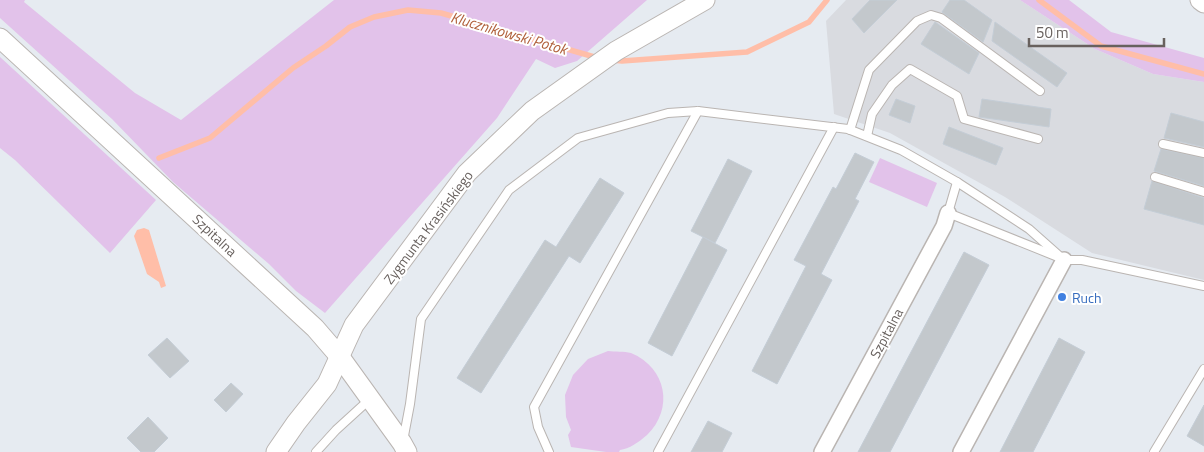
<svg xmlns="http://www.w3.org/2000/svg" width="1204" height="452" viewBox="0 0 1204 452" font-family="'Titillium Web',sans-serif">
	<rect width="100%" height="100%" fill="#e6ebf1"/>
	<!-- industrial -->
	<polygon fill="#d9dbe0" points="846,0 1020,0 1095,49 1153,74 1204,82 1204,280 1092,253 1005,197 890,133 834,114 826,21"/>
	<!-- green -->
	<g fill="#e2c2ea">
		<polygon points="0,0 25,0 24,2 135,93 181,120 334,0 647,0 577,61 555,68 536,59 497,118 325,313 296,291 269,264 173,182 112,119 0,18"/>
		<polygon points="1020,0 1069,0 1111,32 1204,58 1204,82 1153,74 1095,49"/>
		<polygon points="0,57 156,200 110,253 15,160 0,148"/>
		<polygon points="880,158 937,183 927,207 869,182"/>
		<path d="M608,351C615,352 624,351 631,353C667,368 674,409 647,435C639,442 629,449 620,450L619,452H606L571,447L568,435L571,430L566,417L565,395L573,375L588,359Z"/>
	</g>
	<!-- water -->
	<polygon fill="#ffbea8" points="144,228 149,230 166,286 161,288 159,282 147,274 134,236 137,230"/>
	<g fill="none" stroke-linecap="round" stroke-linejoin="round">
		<!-- stream -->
		<g stroke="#ffbea8" stroke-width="5.5">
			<polyline points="1039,0 1101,46 1204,74"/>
			<polyline points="612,60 622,61 747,52 809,22 827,0"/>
			<polyline points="159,158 210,138 293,68 326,46 350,27 374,17 408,10 441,13 598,58"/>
		</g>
	</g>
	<!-- building -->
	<g fill="#c3c8cc" stroke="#c4cdd6">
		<polygon points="870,0 897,0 864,33 852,19"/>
		<polygon points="950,0 964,0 992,20 983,42 942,12"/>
		<polygon points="935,22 979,53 969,74 921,44"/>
		<polygon points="995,22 1067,73 1057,87 992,41"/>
		<polygon points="896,99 915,106 910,123 889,115"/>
		<polygon points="982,99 1051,109 1049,127 979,117"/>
		<polygon points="1171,113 1204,122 1204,147 1164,138"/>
		<polygon points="949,127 1003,148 996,165 943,144"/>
		<polygon points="1161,149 1204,158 1204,186 1154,171"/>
		<polygon points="855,153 874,162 855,199 859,201 821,274 832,280 777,384 752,371 806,266 794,260 833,187 836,189"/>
		<polygon points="728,159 752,171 715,243 691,231"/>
		<polygon points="600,178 624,193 580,263 569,256 481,393 457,378 545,240 556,247"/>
		<polygon points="1152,181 1204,198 1204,225 1144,209"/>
		<polygon points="703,237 727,250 672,356 648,343"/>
		<polygon points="964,252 989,265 890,452 858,452"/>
		<polygon points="167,338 189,361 170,378 148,355"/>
		<polygon points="1059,338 1085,352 1033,452 1000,452"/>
		<polygon points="231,383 243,394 226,412 214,400"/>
		<polygon points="1204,405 1204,446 1187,436"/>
		<polygon points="148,417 168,438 154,452 141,452 127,438"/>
		<polygon points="708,421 732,433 722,452 691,452"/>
	</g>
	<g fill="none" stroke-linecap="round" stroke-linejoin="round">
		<defs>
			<g id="service">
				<polyline points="850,130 869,70 917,21 931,15 941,18 1040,91"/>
				<polyline points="867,136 872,114 892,85 910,69 957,96 964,119 1038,139"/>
				<polyline points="1163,144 1204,153"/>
				<polyline points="1155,177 1204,192"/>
				<polyline points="957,182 948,213 1058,257"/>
				<polyline points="403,441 410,404 421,319 509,190 578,138 668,113 698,111 848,129 901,150 957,182 1029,229 1064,260 1082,260 1204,286"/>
				<polyline points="316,452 336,430 370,399"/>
				<polyline points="549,452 538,427 534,407 698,111"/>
				<polyline points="658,452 834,127"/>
				<polyline points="1154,452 1204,369"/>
			</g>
			<g id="minor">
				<polyline points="822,452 944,226 948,213"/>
				<polyline points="961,452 1064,260"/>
			</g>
			<g id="tertiary">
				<polyline points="1200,0 1204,3"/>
				<polyline points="0,38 315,328 340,357 402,443 407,452"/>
				<polyline points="276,452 296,423 327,384 354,325 467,173 532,111 616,51 705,0"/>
			</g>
		</defs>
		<!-- service casing -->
		<use href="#service" stroke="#bab5b2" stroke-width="10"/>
		<!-- minor casing -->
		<use href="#minor" stroke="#bab5b2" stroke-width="18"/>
		<!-- tertiary casing -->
		<use href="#tertiary" stroke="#bab5b2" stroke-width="21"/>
		<!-- service -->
		<use href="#service" stroke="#fff" stroke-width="8"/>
		<!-- minor -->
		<use href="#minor" stroke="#fff" stroke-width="15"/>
		<!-- tertiary -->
		<use href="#tertiary" stroke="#fff" stroke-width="19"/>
	</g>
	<!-- markers -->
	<circle fill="#3f7fe0" stroke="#fff" stroke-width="2" cx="1062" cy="297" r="5"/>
	<g text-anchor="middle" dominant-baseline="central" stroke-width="4" stroke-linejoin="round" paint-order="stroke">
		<!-- street labels -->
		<g font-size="14" fill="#68615e" stroke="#fff">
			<text transform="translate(428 227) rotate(-53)">Zygmunta Krasińskiego</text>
			<text transform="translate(215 235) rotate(43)">Szpitalna</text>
			<text transform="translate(886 333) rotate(-62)">Szpitalna</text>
		</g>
		<!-- shop labels -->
		<g font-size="14" fill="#366cbe" stroke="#fff" text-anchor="start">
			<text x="1072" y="297">Ruch</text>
		</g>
		<!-- water labels -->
		<g font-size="15" font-style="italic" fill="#b0603b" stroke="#fff">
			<text transform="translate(509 33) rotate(16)">Klucznikowski Potok</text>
		</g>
	</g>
	<!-- scale -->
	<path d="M1029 38v8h135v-8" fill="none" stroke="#68615e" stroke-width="2.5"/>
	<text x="1036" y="38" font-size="15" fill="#68615e" stroke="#ffffff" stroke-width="4" paint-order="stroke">50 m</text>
</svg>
